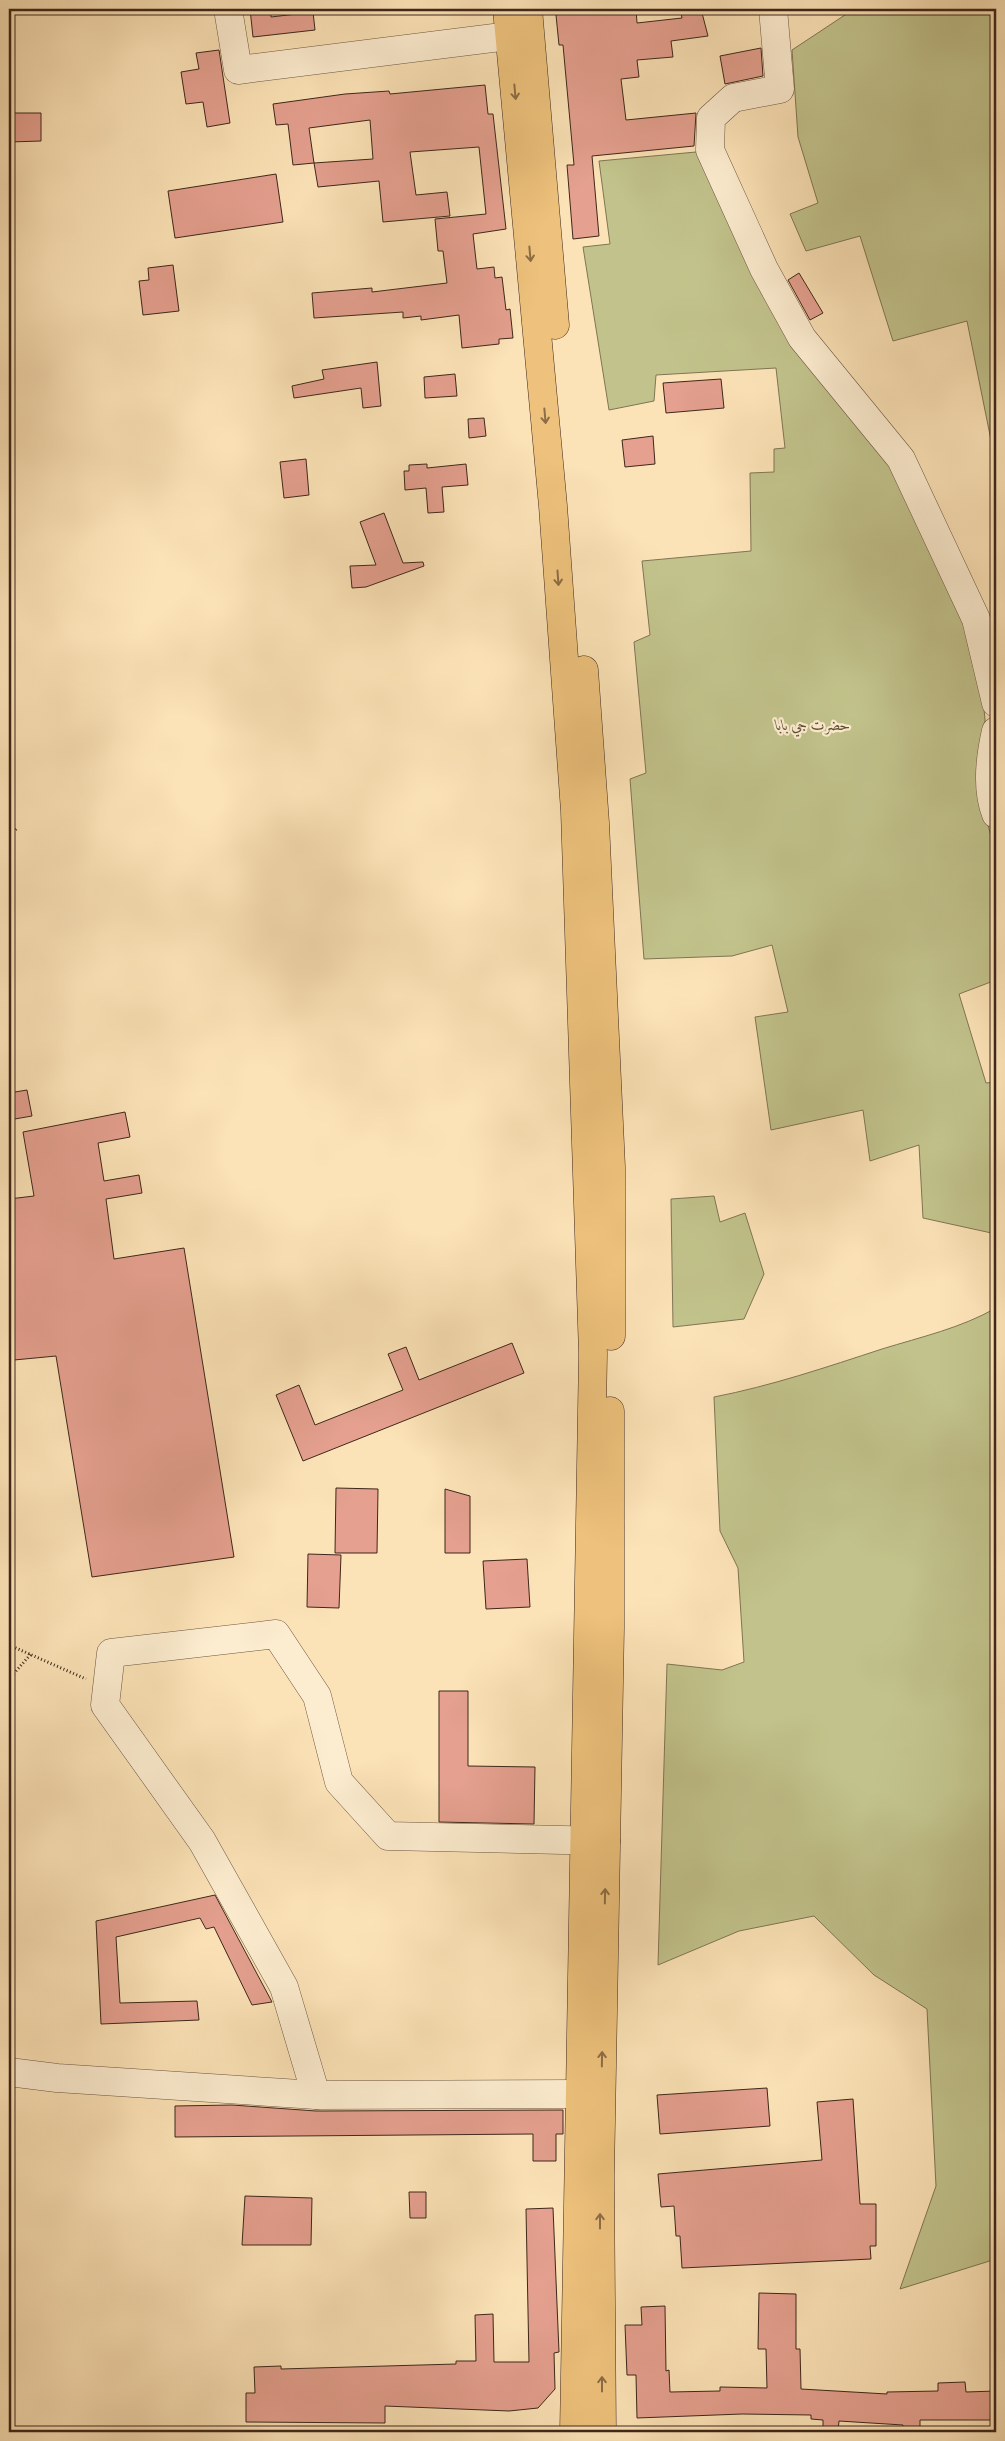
<svg xmlns="http://www.w3.org/2000/svg" width="1005" height="2441" viewBox="0 0 1005 2441" font-family="'IM FELL French Canon',Amiri,serif">
	<rect width="100%" height="100%" fill="#fce3b7"/>
	<filter id="stains"><feTurbulence type="fractalNoise" baseFrequency=".004" numOctaves="4"/><feColorMatrix values="0 0 0 0 .2 0 0 0 0 .09 0 0 0 0 .02 0 0 0 .5 -.17"/></filter>
	<radialGradient id="worn" r=".72"><stop offset=".6" stop-color="#630" stop-opacity="0"/><stop offset="1" stop-color="#630" stop-opacity=".3"/></radialGradient>
	<!-- green -->
	<g fill="#c2c38c" stroke="#807553">
		<polygon points="854,9 996,9 996,454 994,455 967,321 893,341 860,236 806,251 790,214 818,203 798,137 792,50"/>
		<polygon points="696,152 755,272 894,465 962,620 981,682 985,719 981,799 996,855 996,980 959,994 986,1083 996,1082 996,1234 923,1218 919,1145 870,1161 863,1110 771,1130 755,1017 788,1012 772,945 732,956 644,959 630,779 646,773 634,642 650,635 642,561 751,551 750,473 774,472 774,449 785,448 776,368 656,375 654,401 609,410 583,247 610,244 599,161"/>
		<polygon points="714,1196 720,1222 745,1213 764,1274 744,1319 673,1327 671,1199"/>
		<path d="M996,1308V2259L900,2289L936,2186L927,2009L874,1975L814,1916L739,1931L658,1965L667,1664L722,1670L744,1662L738,1568L720,1531L714,1397C771,1386 827,1367 882,1349C921,1337 961,1328 996,1308Z"/>
	</g>
	<!-- building -->
	<g fill="#e5a08f" stroke="#3e271a" fill-rule="evenodd">
		<polygon points="250,9 271,9 271,17 313,12 315,30 253,37"/>
		<polygon points="559,9 636,9 637,23 682,18 680,9 701,9 708,36 671,41 673,57 637,60 639,77 621,79 626,120 696,113 694,146 592,156 599,236 573,239 567,165 574,165 563,45 559,45 556,15 559,14"/>
		<polygon points="761,48 763,76 725,84 720,56"/>
		<polygon points="219,50 230,123 207,127 203,102 186,104 181,72 199,69 196,53"/>
		<path d="M485,85L488,114H493L506,229L473,234L477,269L494,267L495,278L502,277L506,310L510,309L513,338L499,339V344L462,348L459,315L421,320V316L403,318V312L314,318L312,293L372,288V292L447,283L443,251H438L435,219L486,214L479,147L410,152L416,195L447,192L450,216L383,222L379,181L318,187L314,163L293,165L288,124L276,125L273,104L345,94L389,91L390,94ZM370,120L373,159L314,163L309,128Z"/>
		<polygon points="9,113 41,113 41,141 9,142"/>
		<polygon points="276,174 283,222 175,238 168,191"/>
		<polygon points="173,265 179,311 143,315 139,281 149,280 148,268"/>
		<polygon points="799,273 823,313 810,320 788,280"/>
		<polygon points="377,362 381,406 363,408 361,388 294,398 292,386 324,379 322,370"/>
		<polygon points="455,374 457,396 425,398 424,377"/>
		<polygon points="721,379 724,408 666,413 663,383"/>
		<polygon points="484,418 486,436 469,438 468,419"/>
		<polygon points="653,436 655,464 625,467 622,440"/>
		<polygon points="306,459 309,495 284,498 280,462"/>
		<polygon points="427,464 427,468 466,464 468,485 442,487 444,512 428,513 426,488 405,490 404,471 409,471 409,465"/>
		<polygon points="384,513 403,563 423,562 424,566 366,587 352,588 350,566 376,565 360,522"/>
		<polygon points="27,1090 32,1116 9,1120 9,1093"/>
		<polygon points="125,1112 130,1137 98,1143 104,1181 139,1175 142,1193 106,1199 114,1259 184,1248 234,1557 92,1577 56,1356 14,1360 9,1330 9,1279 13,1278 9,1245 9,1199 34,1196 23,1132"/>
		<polygon points="512,1343 524,1373 303,1461 276,1395 299,1385 315,1425 403,1390 388,1354 406,1347 419,1380"/>
		<polygon points="336,1488 378,1489 377,1553 335,1553"/>
		<polygon points="445,1489 470,1496 470,1553 445,1553"/>
		<polygon points="308,1554 341,1555 339,1608 307,1607"/>
		<polygon points="527,1559 530,1607 486,1609 483,1561"/>
		<polygon points="439,1691 468,1691 468,1766 535,1767 534,1824 439,1822"/>
		<polygon points="215,1895 272,2002 252,2005 214,1927 206,1929 200,1918 116,1937 120,2003 197,2001 199,2020 101,2024 96,1921"/>
		<polygon points="767,2088 770,2126 660,2134 657,2095"/>
		<polygon points="853,2099 860,2204 876,2204 876,2246 870,2246 871,2259 682,2268 680,2236 676,2236 674,2206 661,2207 658,2174 822,2160 817,2102"/>
		<polygon points="232,2105 316,2111 563,2110 563,2134 556,2134 556,2161 533,2161 533,2134 175,2137 175,2106"/>
		<polygon points="409,2192 426,2192 426,2218 410,2218"/>
		<polygon points="245,2196 312,2198 311,2245 242,2245"/>
		<polygon points="553,2208 559,2352 554,2353 555,2389 538,2408 509,2411 385,2406 385,2423 246,2422 246,2393 255,2393 254,2367 281,2366 281,2369 456,2364 456,2361 476,2361 475,2315 493,2314 494,2362 529,2362 526,2209"/>
		<polygon points="759,2293 796,2294 796,2349 800,2349 801,2389 887,2394 887,2392 938,2391 938,2383 965,2382 966,2392 996,2391 996,2420 920,2420 920,2432 904,2432 903,2425 839,2421 838,2431 823,2430 823,2420 811,2419 811,2415 742,2414 637,2418 636,2375 627,2375 625,2325 642,2325 641,2307 665,2306 666,2371 669,2370 670,2392 720,2391 720,2387 767,2388 766,2349 758,2349"/>
	</g>
	<g fill="none" stroke-linecap="round" stroke-linejoin="round">
		<defs>
			<g id="minor">
				<polyline points="228,9 238,70 510,36"/>
				<polyline points="773,9 780,89 733,98 711,118 710,150 764,269 802,338 901,459 976,619 996,703"/>
				<path d="M996,731C990,757 986,789 996,814"/>
				<polyline points="9,2072 57,2078 316,2095 580,2094"/>
				<polyline points="316,2095 284,1987 202,1841 105,1705 111,1653 276,1634 317,1696 339,1782 388,1836 606,1841"/>
			</g>
			<g id="major">
				<polyline points="507,9 553,506 575,811 593,1354 574,2432"/>
				<polyline points="528,9 555,325"/>
				<polyline points="584,670 595,823 611,1167 611,1336"/>
				<polyline points="602,2432 600,2176 610,1628 610,1411"/>
			</g>
		</defs>
		<!-- minor casing -->
		<use href="#minor" stroke="#6e5641" stroke-width="29"/>
		<!-- major casing -->
		<use href="#major" stroke="#3e271a" stroke-width="29"/>
		<!-- path -->
		<g stroke="#3e271a" stroke-width="3" stroke-dasharray="1 2.5" stroke-linecap="butt">
			<polyline points="9,838 17,828"/>
			<polyline points="9,1645 86,1679"/>
			<polyline points="9,1679 31,1654"/>
		</g>
		<!-- minor -->
		<use href="#minor" stroke="#fdedd0" stroke-width="28"/>
		<!-- major -->
		<use href="#major" stroke="#eec27c" stroke-width="28"/>
	</g>
	<!-- one-way arrows -->
	<defs><path id="oneway-shaft" d="M-6 0H5M1.5-3L5.5 0L1.5 3" fill="none" stroke-width="1.6" stroke-linecap="round" stroke-linejoin="round" transform="scale(1.25)"/></defs>
	<g stroke="#8d6d46">
		<use href="#oneway-shaft" transform="translate(515 92) rotate(85)"/>
		<use href="#oneway-shaft" transform="translate(530 254) rotate(85)"/>
		<use href="#oneway-shaft" transform="translate(545 416) rotate(85)"/>
		<use href="#oneway-shaft" transform="translate(558 578) rotate(86)"/>
		<use href="#oneway-shaft" transform="translate(605 1896) rotate(-89)"/>
		<use href="#oneway-shaft" transform="translate(602 2059) rotate(-89)"/>
		<use href="#oneway-shaft" transform="translate(600 2221) rotate(-90)"/>
		<use href="#oneway-shaft" transform="translate(602 2384) rotate(-90)"/>
	</g>
	<g text-anchor="middle" dominant-baseline="central" stroke-width="4.5" stroke-linejoin="round" paint-order="stroke">
		<!-- park labels -->
		<g font-size="15" font-style="italic" fill="#5f4e36" stroke="#fdedd0">
			<text x="813" y="725">حضرت جي بابا</text>
		</g>
	</g>
	<!-- margin -->
	<rect width="1005" height="2441" fill="none" stroke="#fce3b7" stroke-width="30"/>
	<rect x="10" y="10" width="985" height="2421" fill="none" stroke="#3e271a" stroke-width="2.5"/>
	<rect x="15" y="15" width="975" height="2411" fill="none" stroke="#3e271a"/>
	<rect width="100%" height="100%" filter="url(#stains)"/>
	<rect width="100%" height="100%" fill="url(#worn)"/>
</svg>
